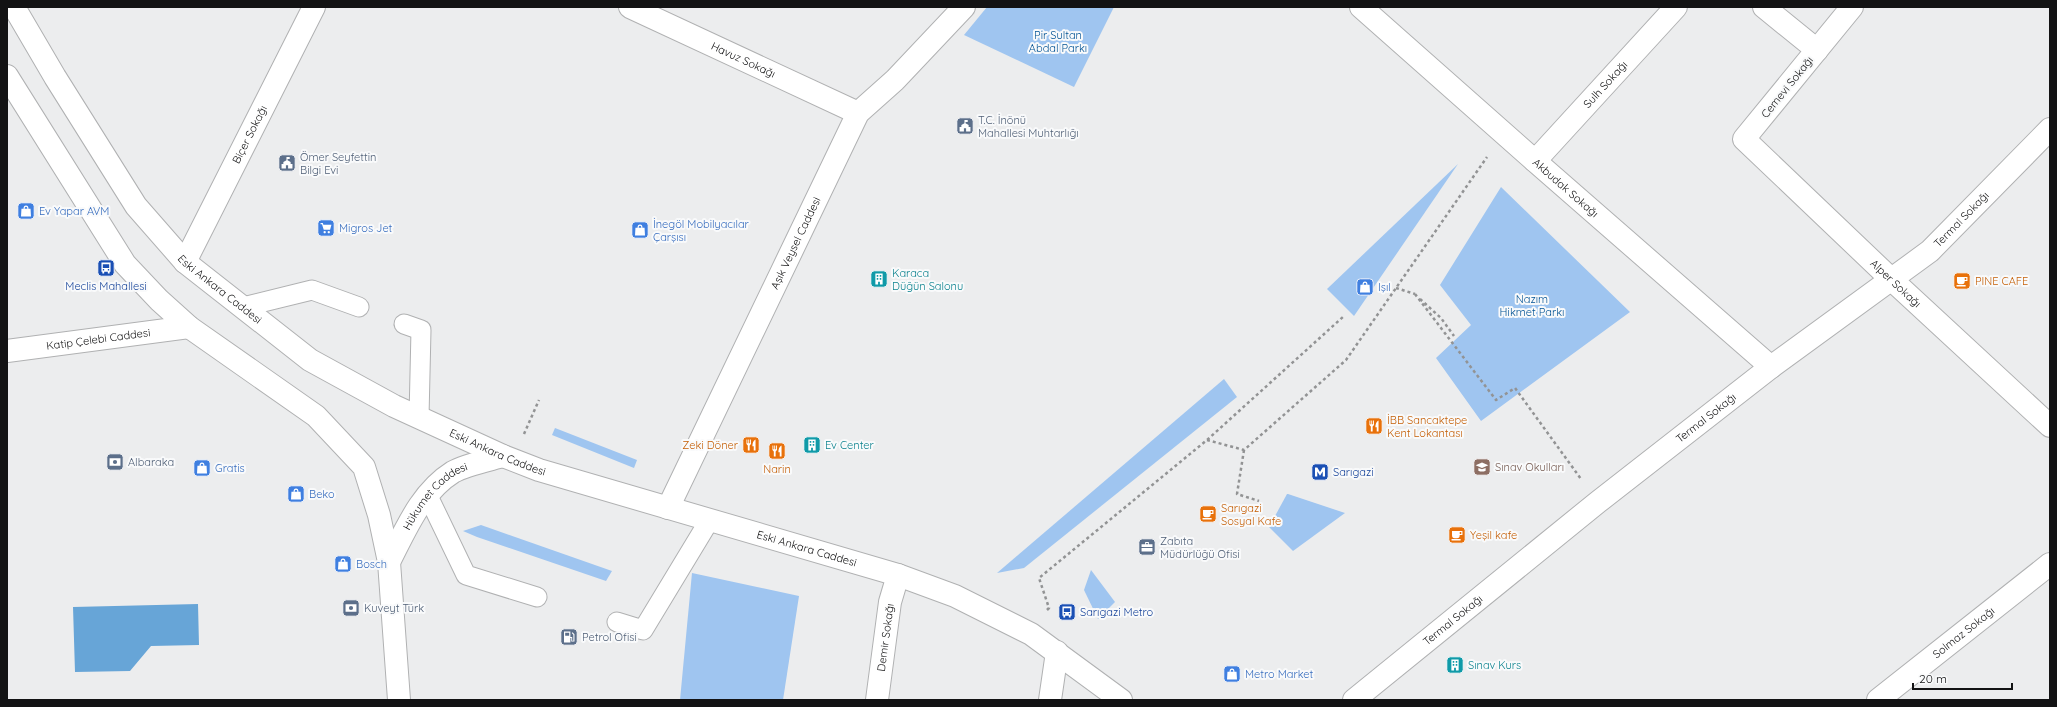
<svg xmlns="http://www.w3.org/2000/svg" width="2057" height="707" viewBox="0 0 2057 707" font-family="Quicksand,sans-serif">
	<rect width="100%" height="100%" fill="#ecedee"/>
	<!-- green -->
	<g fill="#9fc5f0">
		<polygon points="987,7 1114,7 1074,87 964,35"/>
		<polygon points="1458,164 1354,316 1327,289"/>
		<polygon points="1501,187 1630,312 1481,421 1436,358 1471,325 1440,285"/>
		<polygon points="1224,379 1237,397 1024,568 997,573"/>
		<polygon points="555,428 637,460 634,468 552,435"/>
		<polygon points="1287,494 1288,494 1345,513 1293,551 1269,527"/>
		<polygon points="481,525 612,571 606,581 477,537 463,531"/>
		<polygon points="1091,570 1115,602 1098,619 1084,590"/>
		<polygon points="692,573 799,596 783,700 680,700"/>
	</g>
	<!-- water -->
	<polygon fill="#67a5d7" points="198,604 199,645 151,646 130,671 75,672 73,607"/>
	<g fill="none" stroke-linecap="round" stroke-linejoin="round">
		<defs>
			<g id="lane">
				<polyline points="243,307 312,290 359,307"/>
				<polyline points="404,324 421,330 419,417"/>
				<polyline points="427,494 466,575 537,597"/>
				<polyline points="617,622 643,630 709,521"/>
			</g>
			<g id="street">
				<path id="s1" d="M630,7L858,113"/>
				<path id="s2" d="M1361,7L1535,161L1771,367"/>
				<polyline points="1764,7 1817,50"/>
				<path id="s3" d="M1852,7L1744,139L1892,280L2050,426"/>
				<path id="s4" d="M1535,161L1676,7"/>
				<path id="s5" d="M185,262L314,7"/>
				<path id="s6" d="M877,700L890,602L898,575"/>
				<polyline points="1050,700 1057,652"/>
				<path id="s7" d="M1354,700L1598,502L1771,367L1930,251L2050,129"/>
				<path id="s8" d="M1878,700L2050,564"/>
			</g>
			<g id="secondary">
				<path id="s9" d="M7,351L189,327"/>
				<path id="s10" d="M668,508L858,113L895,80L964,7"/>
			</g>
			<g id="primary">
				<path id="s11" d="M14,7L55,77L136,206L185,262L310,360L394,406L503,456L539,470L898,575L955,596L1031,634L1121,700"/>
				<polyline points="7,76 125,264 159,300 189,327 316,416 364,467 379,515 389,562 399,700"/>
				<path id="s12" d="M389,562C406,529 421,492 453,472C465,465 489,460 503,456"/>
			</g>
		</defs>
		<!-- lane casing -->
		<use href="#lane" stroke="#b0b1b2" stroke-width="21"/>
		<!-- street casing -->
		<use href="#street" stroke="#b0b1b2" stroke-width="24"/>
		<!-- secondary casing -->
		<use href="#secondary" stroke="#b0b1b2" stroke-width="24"/>
		<!-- primary casing -->
		<use href="#primary" stroke="#b0b1b2" stroke-width="24"/>
		<!-- path -->
		<g stroke="#929394" stroke-width="2.5" stroke-dasharray="3 3" stroke-linecap="butt">
			<polyline points="1396,288 1415,294"/>
			<polyline points="1415,294 1496,400 1515,388 1581,479"/>
			<polyline points="1420,299 1441,318 1454,336"/>
			<polyline points="524,434 539,400"/>
			<polyline points="1207,440 1244,450 1346,360 1487,157"/>
			<polyline points="1244,450 1237,494 1259,501"/>
			<polyline points="1047,610 1049,608 1039,578 1207,440 1344,316"/>
		</g>
		<!-- lane -->
		<use href="#lane" stroke="#fff" stroke-width="19"/>
		<!-- street -->
		<use href="#street" stroke="#fff" stroke-width="22"/>
		<!-- secondary -->
		<use href="#secondary" stroke="#fff" stroke-width="22"/>
		<!-- primary -->
		<use href="#primary" stroke="#fff" stroke-width="22"/>
	</g>
	<!-- icons -->
	<defs>
		<symbol id="civic-square" viewBox="-11 -11 22 22"><rect x="-9" y="-9" width="18" height="18" rx="4" fill="#5c6f8a" stroke="#f9fafb"/><path d="M-.6-6.5H3V-4.5H.6V-3L4-1V1h2V6H-6V1h2V-1L-.6-3ZM-1.2 2.5V6h2.4V2.5Z" fill="#fff"/></symbol>
		<symbol id="shop-square" viewBox="-11 -11 22 22"><rect x="-9" y="-9" width="18" height="18" rx="4" fill="#3f7fe0" stroke="#f9fafb"/><path d="M-5-2.5h2.3a2.7 3.5 0 0 1 5.4 0H5L5.5 6h-11ZM-1.5-2.5h3a1.5 2.3 0 0 0-3 0Z" fill="#fff"/></symbol>
		<symbol id="supermarket-square" viewBox="-11 -11 22 22"><rect x="-9" y="-9" width="18" height="18" rx="4" fill="#3f7fe0" stroke="#f9fafb"/><path d="M-6-5.5h2.5l.6 2H6L4.5 2H-2.5L-4.4-4H-6ZM-1.5 3.2a1.3 1.3 0 1 0 .1 0ZM3 3.2a1.3 1.3 0 1 0 .1 0Z" fill="#fff"/></symbol>
		<symbol id="bus-square" viewBox="-11 -11 22 22"><rect x="-9" y="-9" width="18" height="18" rx="4" fill="#1a4fb4" stroke="#f9fafb"/><path d="M-5-6H5V4H4V6H2V4H-2V6H-4V4H-5ZM-3.5-4V0h7V-4ZM-3.5 1.2v1.5H-2V1.2ZM2 1.2v1.5H3.5V1.2Z" fill="#fff"/></symbol>
		<symbol id="building-square" viewBox="-11 -11 22 22"><rect x="-9" y="-9" width="18" height="18" rx="4" fill="#0f9aa8" stroke="#f9fafb"/><path d="M-4-6H4V6H1V3H-1V6H-4ZM-2.5-4.3h1.7v1.8h-1.7ZM.8-4.3h1.7v1.8H.8ZM-2.5-1h1.7V.8h-1.7ZM.8-1h1.7V.8H.8Z" fill="#fff"/></symbol>
		<symbol id="cafe-square" viewBox="-11 -11 22 22"><rect x="-9" y="-9" width="18" height="18" rx="4" fill="#e8710a" stroke="#f9fafb"/><path d="M-5.5-4.5H6V0H3Q3 3.5 0 3.5H-2.5Q-5.5 3.5-5.5 0ZM3-3.2v2h1.7v-2ZM-6 4.5H4V6H-6Z" fill="#fff"/></symbol>
		<symbol id="restaurant-square" viewBox="-11 -11 22 22"><rect x="-9" y="-9" width="18" height="18" rx="4" fill="#e8710a" stroke="#f9fafb"/><path d="M-5-6h1v4h1v-4h1v4h1v-4h1v5L-1.5 .5V6h-2V.5L-5-1ZM5-6V6H3V1.5H1.5Q1.5-4 5-6Z" fill="#fff"/></symbol>
		<symbol id="bank-square" viewBox="-11 -11 22 22"><rect x="-9" y="-9" width="18" height="18" rx="4" fill="#5c6f8a" stroke="#f9fafb"/><path d="M-6-4H6V4H-6ZM0-2.3a2.3 2.3 0 1 0 0 4.6a2.3 2.3 0 1 0 0-4.6Z" fill="#fff"/></symbol>
		<symbol id="school-square" viewBox="-11 -11 22 22"><rect x="-9" y="-9" width="18" height="18" rx="4" fill="#8d6e63" stroke="#f9fafb"/><path d="M0-5L7-2L0 1L-7-2ZM-4 1L0 2.5L4 1V4Q0 6-4 4Z" fill="#fff"/></symbol>
		<symbol id="metro-square" viewBox="-11 -11 22 22"><rect x="-9" y="-9" width="18" height="18" rx="4" fill="#1a4fb4" stroke="#f9fafb"/><path d="M-5.5 5V-5H-3L0 0L3-5H5.5V5H3V-.5L0 4L-3-.5V5Z" fill="#fff"/></symbol>
		<symbol id="office-square" viewBox="-11 -11 22 22"><rect x="-9" y="-9" width="18" height="18" rx="4" fill="#5c6f8a" stroke="#f9fafb"/><path d="M-6-3h4V-5.5h4V-3h4V5H-6ZM-1-4.5V-3h2v-1.5ZM-6 0V1H6V0Z" fill="#fff"/></symbol>
		<symbol id="fuel-square" viewBox="-11 -11 22 22"><rect x="-9" y="-9" width="18" height="18" rx="4" fill="#5c6f8a" stroke="#f9fafb"/><path d="M-5.5-6h7V0h2V4h1.3V-2.5L3-4.5l.8-.8L6-3V5H2.5V1h-1V6h-7ZM-4.2-4.7v3.2H.2V-4.7Z" fill="#fff"/></symbol>
	</defs>
	<g fill-rule="evenodd">
		<use href="#civic-square" x="955" y="116" width="20" height="20"/>
		<use href="#civic-square" x="277" y="153" width="20" height="20"/>
		<use href="#shop-square" x="16" y="201" width="20" height="20"/>
		<use href="#supermarket-square" x="316" y="218" width="20" height="20"/>
		<use href="#shop-square" x="630" y="220" width="20" height="20"/>
		<use href="#bus-square" x="96" y="258" width="20" height="20"/>
		<use href="#building-square" x="869" y="269" width="20" height="20"/>
		<use href="#cafe-square" x="1952" y="271" width="20" height="20"/>
		<use href="#shop-square" x="1355" y="277" width="20" height="20"/>
		<use href="#restaurant-square" x="1364" y="416" width="20" height="20"/>
		<use href="#restaurant-square" x="741" y="435" width="20" height="20"/>
		<use href="#building-square" x="802" y="435" width="20" height="20"/>
		<use href="#restaurant-square" x="767" y="441" width="20" height="20"/>
		<use href="#bank-square" x="105" y="452" width="20" height="20"/>
		<use href="#school-square" x="1472" y="457" width="20" height="20"/>
		<use href="#shop-square" x="192" y="458" width="20" height="20"/>
		<use href="#metro-square" x="1310" y="462" width="20" height="20"/>
		<use href="#shop-square" x="286" y="484" width="20" height="20"/>
		<use href="#cafe-square" x="1198" y="504" width="20" height="20"/>
		<use href="#cafe-square" x="1447" y="525" width="20" height="20"/>
		<use href="#office-square" x="1137" y="537" width="20" height="20"/>
		<use href="#shop-square" x="333" y="554" width="20" height="20"/>
		<use href="#bank-square" x="341" y="598" width="20" height="20"/>
		<use href="#bus-square" x="1057" y="602" width="20" height="20"/>
		<use href="#fuel-square" x="559" y="627" width="20" height="20"/>
		<use href="#building-square" x="1445" y="655" width="20" height="20"/>
		<use href="#shop-square" x="1222" y="664" width="20" height="20"/>
	</g>
	<g text-anchor="middle" dominant-baseline="central" stroke-width="4" stroke-linejoin="round" paint-order="stroke">
		<!-- park labels -->
		<g font-size="11" fill="#015294" stroke="#f9fafb">
			<text x="1058" y="35">Pir Sultan<tspan x="1058" dy="13">Abdal Parkı</tspan></text>
			<text x="1532" y="299">Nazım<tspan x="1532" dy="13">Hikmet Parkı</tspan></text>
		</g>
		<!-- street labels -->
		<g font-size="11" fill="#131314" stroke="#f9fafb">
			<text stroke="none"><textPath href="#s1" startOffset="125">Havuz Sokağı</textPath></text>
			<text stroke="none"><textPath href="#s4" startOffset="104">Sulh Sokağı</textPath></text>
			<text transform="translate(1787 87) rotate(-51)">Cemevi Sokağı</text>
			<text stroke="none"><textPath href="#s5" startOffset="143">Biçer Sokağı</textPath></text>
			<text stroke="none"><textPath href="#s2" startOffset="273">Akbudak Sokağı</textPath></text>
			<text stroke="none"><textPath href="#s7" startOffset="775">Termal Sokağı</textPath></text>
			<text stroke="none"><textPath href="#s10" startOffset="294">Aşık Veysel Caddesi</textPath></text>
			<text stroke="none"><textPath href="#s3" startOffset="380">Alper Sokağı</textPath></text>
			<text stroke="none"><textPath href="#s11" startOffset="352">Eski Ankara Caddesi</textPath></text>
			<text stroke="none"><textPath href="#s9" startOffset="92">Katip Çelebi Caddesi</textPath></text>
			<text stroke="none"><textPath href="#s7" startOffset="451">Termal Sokağı</textPath></text>
			<text stroke="none"><textPath href="#s11" startOffset="676">Eski Ankara Caddesi</textPath></text>
			<text stroke="none"><textPath href="#s12" startOffset="82">Hükumet Caddesi</textPath></text>
			<text stroke="none"><textPath href="#s11" startOffset="1000">Eski Ankara Caddesi</textPath></text>
			<text stroke="none"><textPath href="#s7" startOffset="127">Termal Sokağı</textPath></text>
			<text stroke="none"><textPath href="#s8" startOffset="109">Solmaz Sokağı</textPath></text>
			<text stroke="none"><textPath href="#s6" startOffset="63">Demir Sokağı</textPath></text>
		</g>
		<!-- service labels -->
		<g font-size="11" fill="#4e5e75" stroke="#f9fafb" text-anchor="start">
			<text x="978" y="120">T.C. İnönü<tspan x="978" dy="13">Mahallesi Muhtarlığı</tspan></text>
			<text x="300" y="157">Ömer Seyfettin<tspan x="300" dy="13">Bilgi Evi</tspan></text>
			<text x="128" y="462">Albaraka</text>
			<text x="1160" y="541">Zabıta<tspan x="1160" dy="13">Müdürlüğü Ofisi</tspan></text>
			<text x="364" y="608">Kuveyt Türk</text>
			<text x="582" y="637">Petrol Ofisi</text>
		</g>
		<!-- shop labels -->
		<g font-size="11" fill="#366cbe" stroke="#f9fafb" text-anchor="start">
			<text x="39" y="211">Ev Yapar AVM</text>
			<text x="653" y="224">İnegöl Mobilyacılar<tspan x="653" dy="13">Çarşısı</tspan></text>
			<text x="339" y="228">Migros Jet</text>
			<text x="1378" y="287">Işıl</text>
			<text x="215" y="468">Gratis</text>
			<text x="309" y="494">Beko</text>
			<text x="356" y="564">Bosch</text>
			<text x="1245" y="674">Metro Market</text>
		</g>
		<!-- culture labels -->
		<g font-size="11" fill="#0d838f" stroke="#f9fafb" text-anchor="start">
			<text x="892" y="273">Karaca<tspan x="892" dy="13">Düğün Salonu</tspan></text>
			<text x="825" y="445">Ev Center</text>
			<text x="1468" y="665">Sınav Kurs</text>
		</g>
		<!-- food labels -->
		<g font-size="11" fill="#c56008" stroke="#f9fafb" text-anchor="start">
			<text x="1975" y="281">PINE CAFE</text>
			<text x="1387" y="420">İBB Sancaktepe<tspan x="1387" dy="13">Kent Lokantası</tspan></text>
			<text x="738" y="445" text-anchor="end">Zeki Döner</text>
			<text x="777" y="469" text-anchor="middle">Narin</text>
			<text x="1221" y="508">Sarıgazi<tspan x="1221" dy="13">Sosyal Kafe</tspan></text>
			<text x="1470" y="535">Yeşil kafe</text>
		</g>
		<!-- transit labels -->
		<g font-size="11" fill="#164399" stroke="#f9fafb" text-anchor="start">
			<text x="106" y="286" text-anchor="middle">Meclis Mahallesi</text>
			<text x="1333" y="472">Sarıgazi</text>
			<text x="1080" y="612">Sarıgazi Metro</text>
		</g>
		<!-- education labels -->
		<g font-size="11" fill="#785e54" stroke="#f9fafb" text-anchor="start">
			<text x="1495" y="467">Sınav Okulları</text>
		</g>
	</g>
	<!-- border -->
	<rect width="2057" height="707" fill="none" stroke="#131314" stroke-width="16"/>
	<!-- scale -->
	<path d="M1913 683v6h99v-6" fill="none" stroke="#131314" stroke-width="2"/>
	<text x="1919" y="683" font-size="12" fill="#131314" stroke="#f9fafb" stroke-width="3" paint-order="stroke">20 m</text>
</svg>
